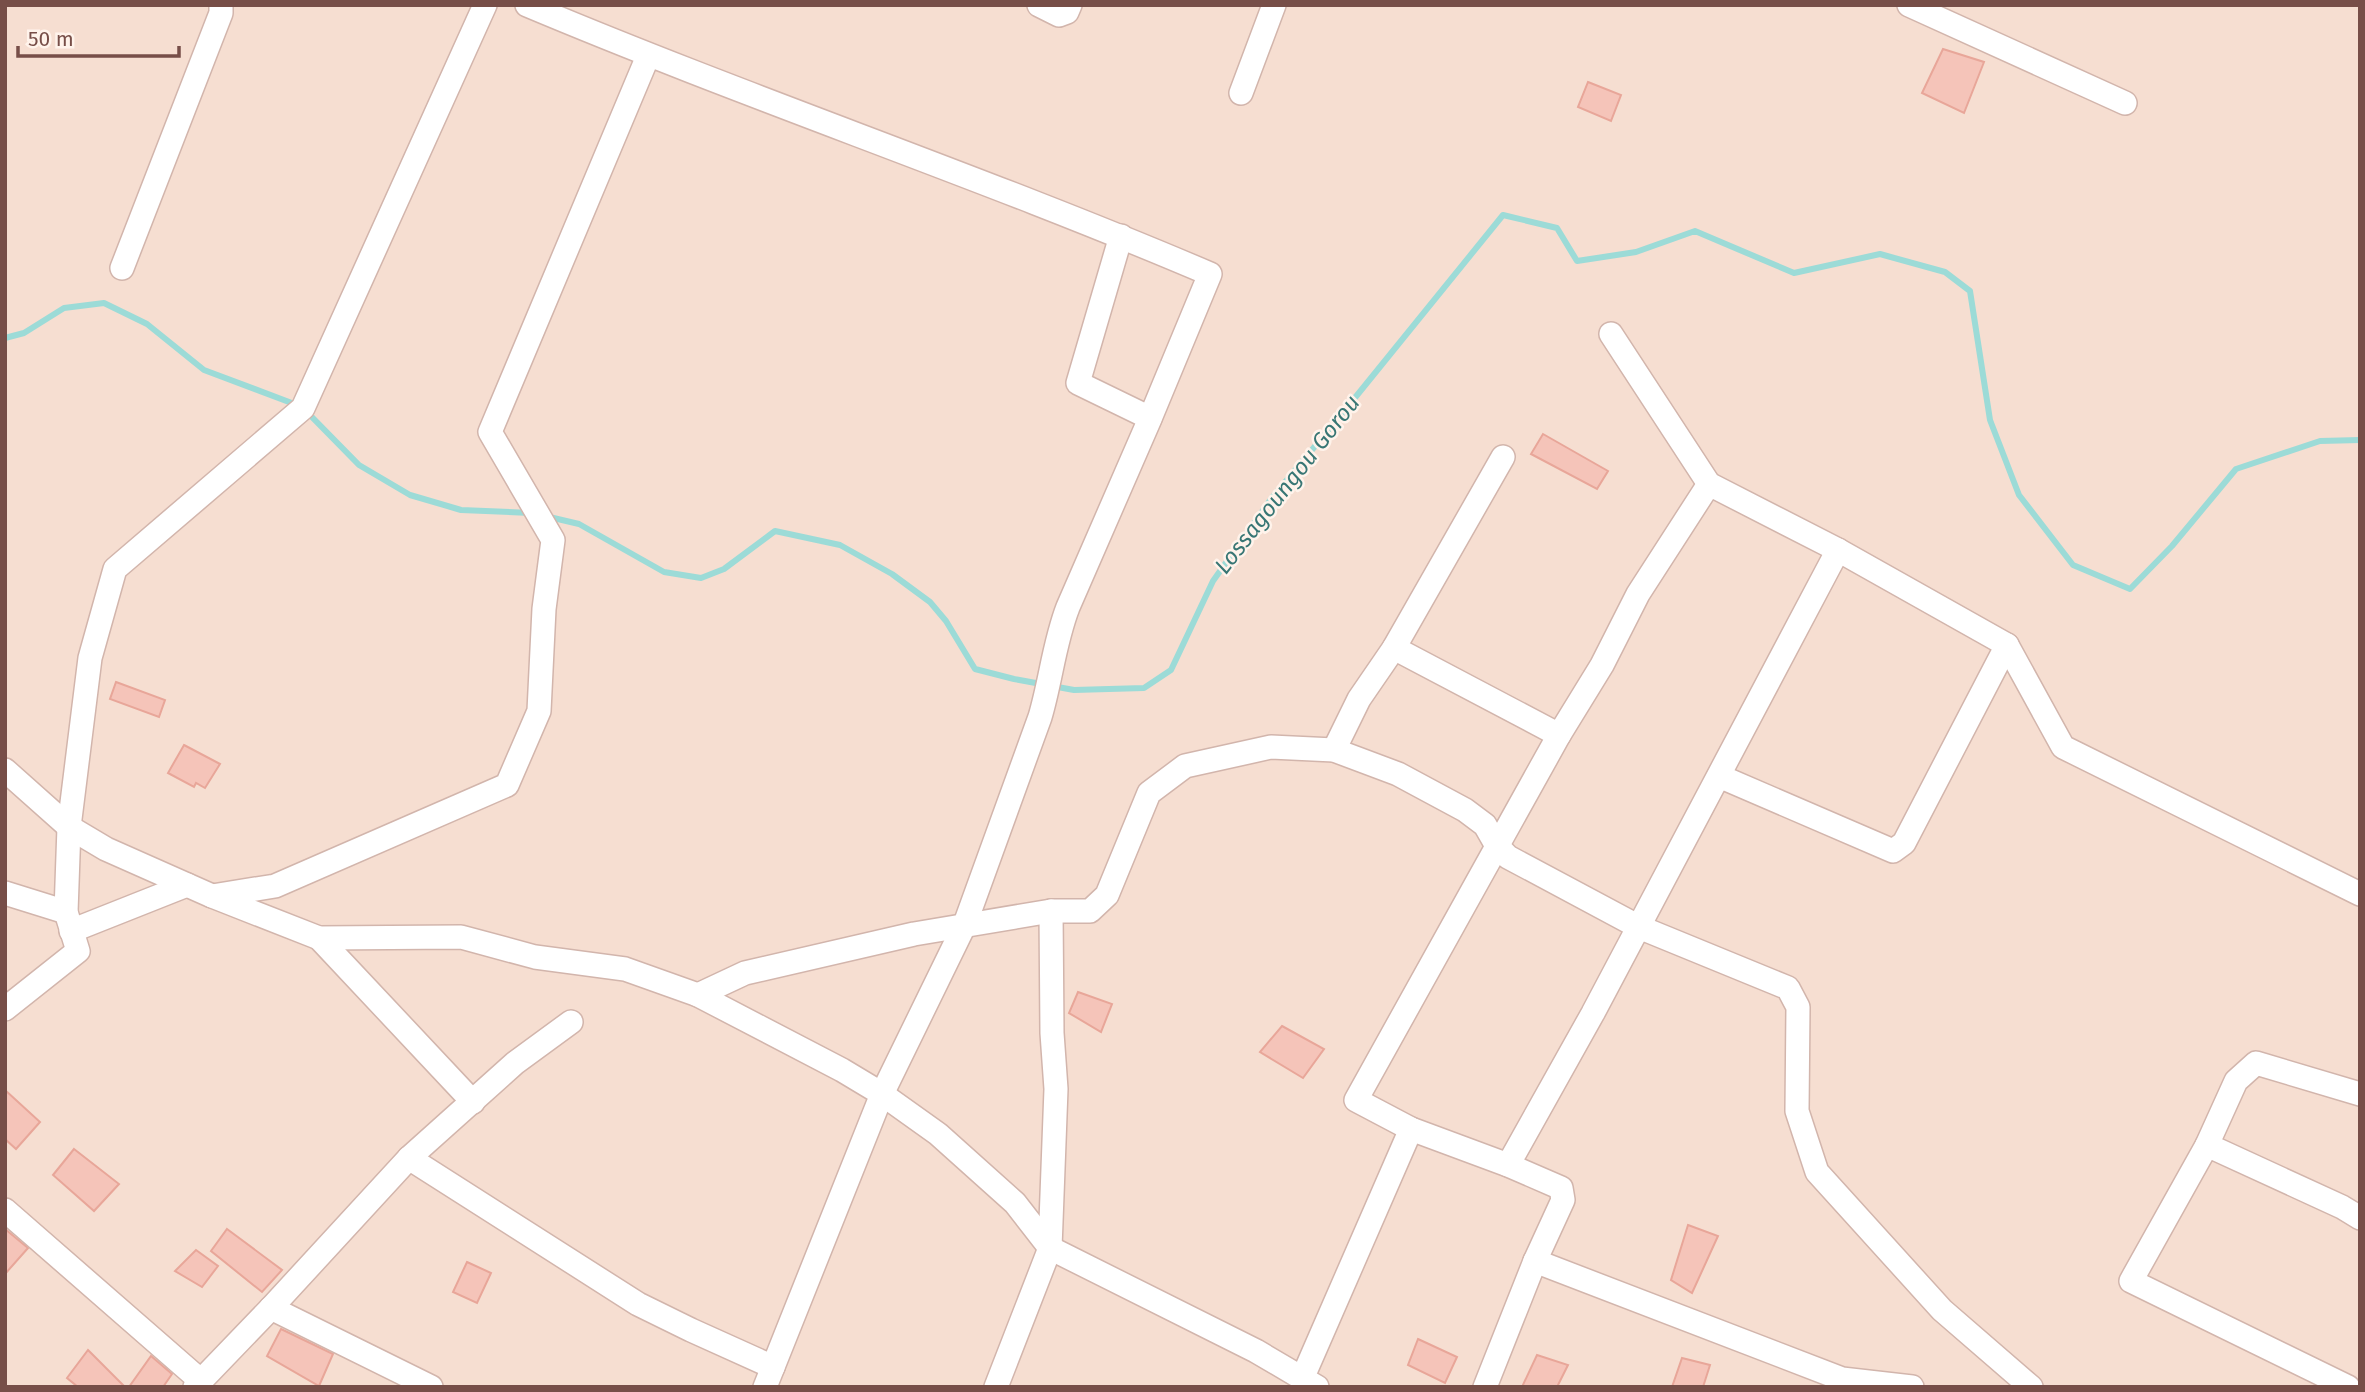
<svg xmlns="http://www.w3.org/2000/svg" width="2365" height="1392" viewBox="0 0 2365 1392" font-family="'Fira Sans',sans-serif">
	<rect width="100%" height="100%" fill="#feeee3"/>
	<!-- residential -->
	<rect fill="#f6ded1" x="5" y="5" width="2355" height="1382"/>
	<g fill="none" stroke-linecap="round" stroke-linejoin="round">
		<!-- stream -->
		<g stroke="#9cdbd7" stroke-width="6">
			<polyline points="5,338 24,333 64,308 104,303 147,324 204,370 297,405"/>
			<polyline points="306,411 359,465 410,495 461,510 531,513"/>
			<polyline points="545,516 579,524 664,572 701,578 724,569 775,531 840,545 892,574 930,602 946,621 975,669 1014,679 1074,690 1144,688 1171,670 1213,581 1271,499 1341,415 1503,215 1557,228 1577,261 1636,252 1695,231 1794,273 1880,254 1945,272 1970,291 1990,420 2019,495 2073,565 2130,589 2172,546 2236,469 2320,441 2360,440"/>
		</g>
	</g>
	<!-- building -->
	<g fill="#f5c4b9" stroke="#e8a699" stroke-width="2">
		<polygon points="1943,49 1984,62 1964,113 1922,93"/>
		<polygon points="1588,82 1621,95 1611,121 1578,107"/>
		<polygon points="1543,434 1608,471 1597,489 1531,454"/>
		<polygon points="116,682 165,700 159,717 110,699"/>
		<polygon points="184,745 220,764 205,788 196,783 194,787 168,773"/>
		<polygon points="1078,992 1112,1004 1101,1032 1069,1013"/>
		<polygon points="1282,1026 1324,1049 1303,1078 1260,1052"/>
		<polygon points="5,1090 40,1122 16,1149 5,1139"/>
		<polygon points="74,1149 119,1184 94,1211 53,1175"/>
		<polygon points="1688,1225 1718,1236 1692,1293 1671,1280"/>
		<polygon points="5,1229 28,1248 5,1274"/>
		<polygon points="227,1229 282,1270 262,1292 211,1251"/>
		<polygon points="196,1250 218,1266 202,1287 175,1271"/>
		<polygon points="467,1262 491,1273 477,1303 453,1292"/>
		<polygon points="281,1329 333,1354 319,1386 267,1356"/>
		<polygon points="1418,1339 1457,1357 1445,1383 1408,1365"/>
		<polygon points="88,1350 125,1387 78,1387 67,1378"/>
		<polygon points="1537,1355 1568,1365 1557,1387 1522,1387"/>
		<polygon points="151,1356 172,1374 163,1387 129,1387"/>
		<polygon points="1682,1358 1710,1365 1703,1387 1672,1387"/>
	</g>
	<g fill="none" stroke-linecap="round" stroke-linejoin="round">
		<defs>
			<g id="street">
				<path d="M527,5C753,100 985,178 1210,274L1149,421L1068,607C1054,643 1051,680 1040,717L965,924L882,1094L765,1387"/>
				<polyline points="1039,5 1059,15 1067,12 1070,5"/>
				<polyline points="1909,5 2125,103"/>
				<polyline points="1241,93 1274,5"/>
				<polyline points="1121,236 1078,383 1150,418"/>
				<polyline points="122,268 221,13 221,5"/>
				<polyline points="1611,334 1709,484 1838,550 2007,645 2063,747 2360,894"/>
				<polyline points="1394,648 1559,735"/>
				<polyline points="1334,750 1359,699 1394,648 1503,457"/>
				<polyline points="5,770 69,827 106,849 212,896 319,938 461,937 535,957 625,969 698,995 842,1070 882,1094 938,1134 1015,1203 1050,1248 1256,1351 1317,1387"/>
				<polyline points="1719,776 1893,851 1904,843 2007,645"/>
				<polyline points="5,893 66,912"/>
				<polyline points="212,896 275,886 507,785 539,711 544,609 553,540 490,432 648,56"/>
				<polyline points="71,931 187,885"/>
				<polyline points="319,938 473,1102"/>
				<polyline points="698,995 745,973 914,934 1051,911 1090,911 1107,895 1149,793 1185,766 1271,747 1334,750 1398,774 1465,810 1485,825 1497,846 1508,857 1639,927 1788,988 1798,1007 1797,1111 1817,1172 1942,1310 2031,1387"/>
				<polyline points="5,1009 78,951 66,912 69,827 90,658 115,569 303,408 485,5"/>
				<polyline points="2207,1145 2236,1081 2256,1063 2360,1094"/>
				<polyline points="409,1158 638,1304 691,1330 773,1367"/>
				<polyline points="1508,1165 1593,1013 1838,550"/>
				<polyline points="5,1210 201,1381"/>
				<polyline points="1535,1261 1842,1379 1912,1387"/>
				<polyline points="271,1308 431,1387"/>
				<polyline points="1302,1379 1411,1129"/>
				<polyline points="195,1387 271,1308 409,1158 515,1063 571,1022"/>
				<polyline points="996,1387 1050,1248 1056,1089 1052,1033 1051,911"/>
				<polyline points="1485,1387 1535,1261 1563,1200 1561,1188 1508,1165 1411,1129 1356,1100 1559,735 1602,665 1638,594 1709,484"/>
				<polyline points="2348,1387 2131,1281 2207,1145 2342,1207 2360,1218"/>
			</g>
		</defs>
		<!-- street casing -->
		<use href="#street" stroke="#d2b5ac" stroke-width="26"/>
		<!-- street -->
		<use href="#street" stroke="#fff" stroke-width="23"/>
	</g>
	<g text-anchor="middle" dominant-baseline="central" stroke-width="5" stroke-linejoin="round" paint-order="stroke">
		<!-- water labels -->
		<g font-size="23" font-style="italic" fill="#387674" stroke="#fff3eb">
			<text transform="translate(1287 484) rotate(-52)">Lossagoungou Gorou</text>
		</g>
	</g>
	<!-- border -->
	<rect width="2365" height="1392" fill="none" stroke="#774e48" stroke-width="14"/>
	<!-- scale -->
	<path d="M18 46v10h161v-10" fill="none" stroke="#774e48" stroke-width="3.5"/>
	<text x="28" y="46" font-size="21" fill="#774e48" stroke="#fff3eb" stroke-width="5" paint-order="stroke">50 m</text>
</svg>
